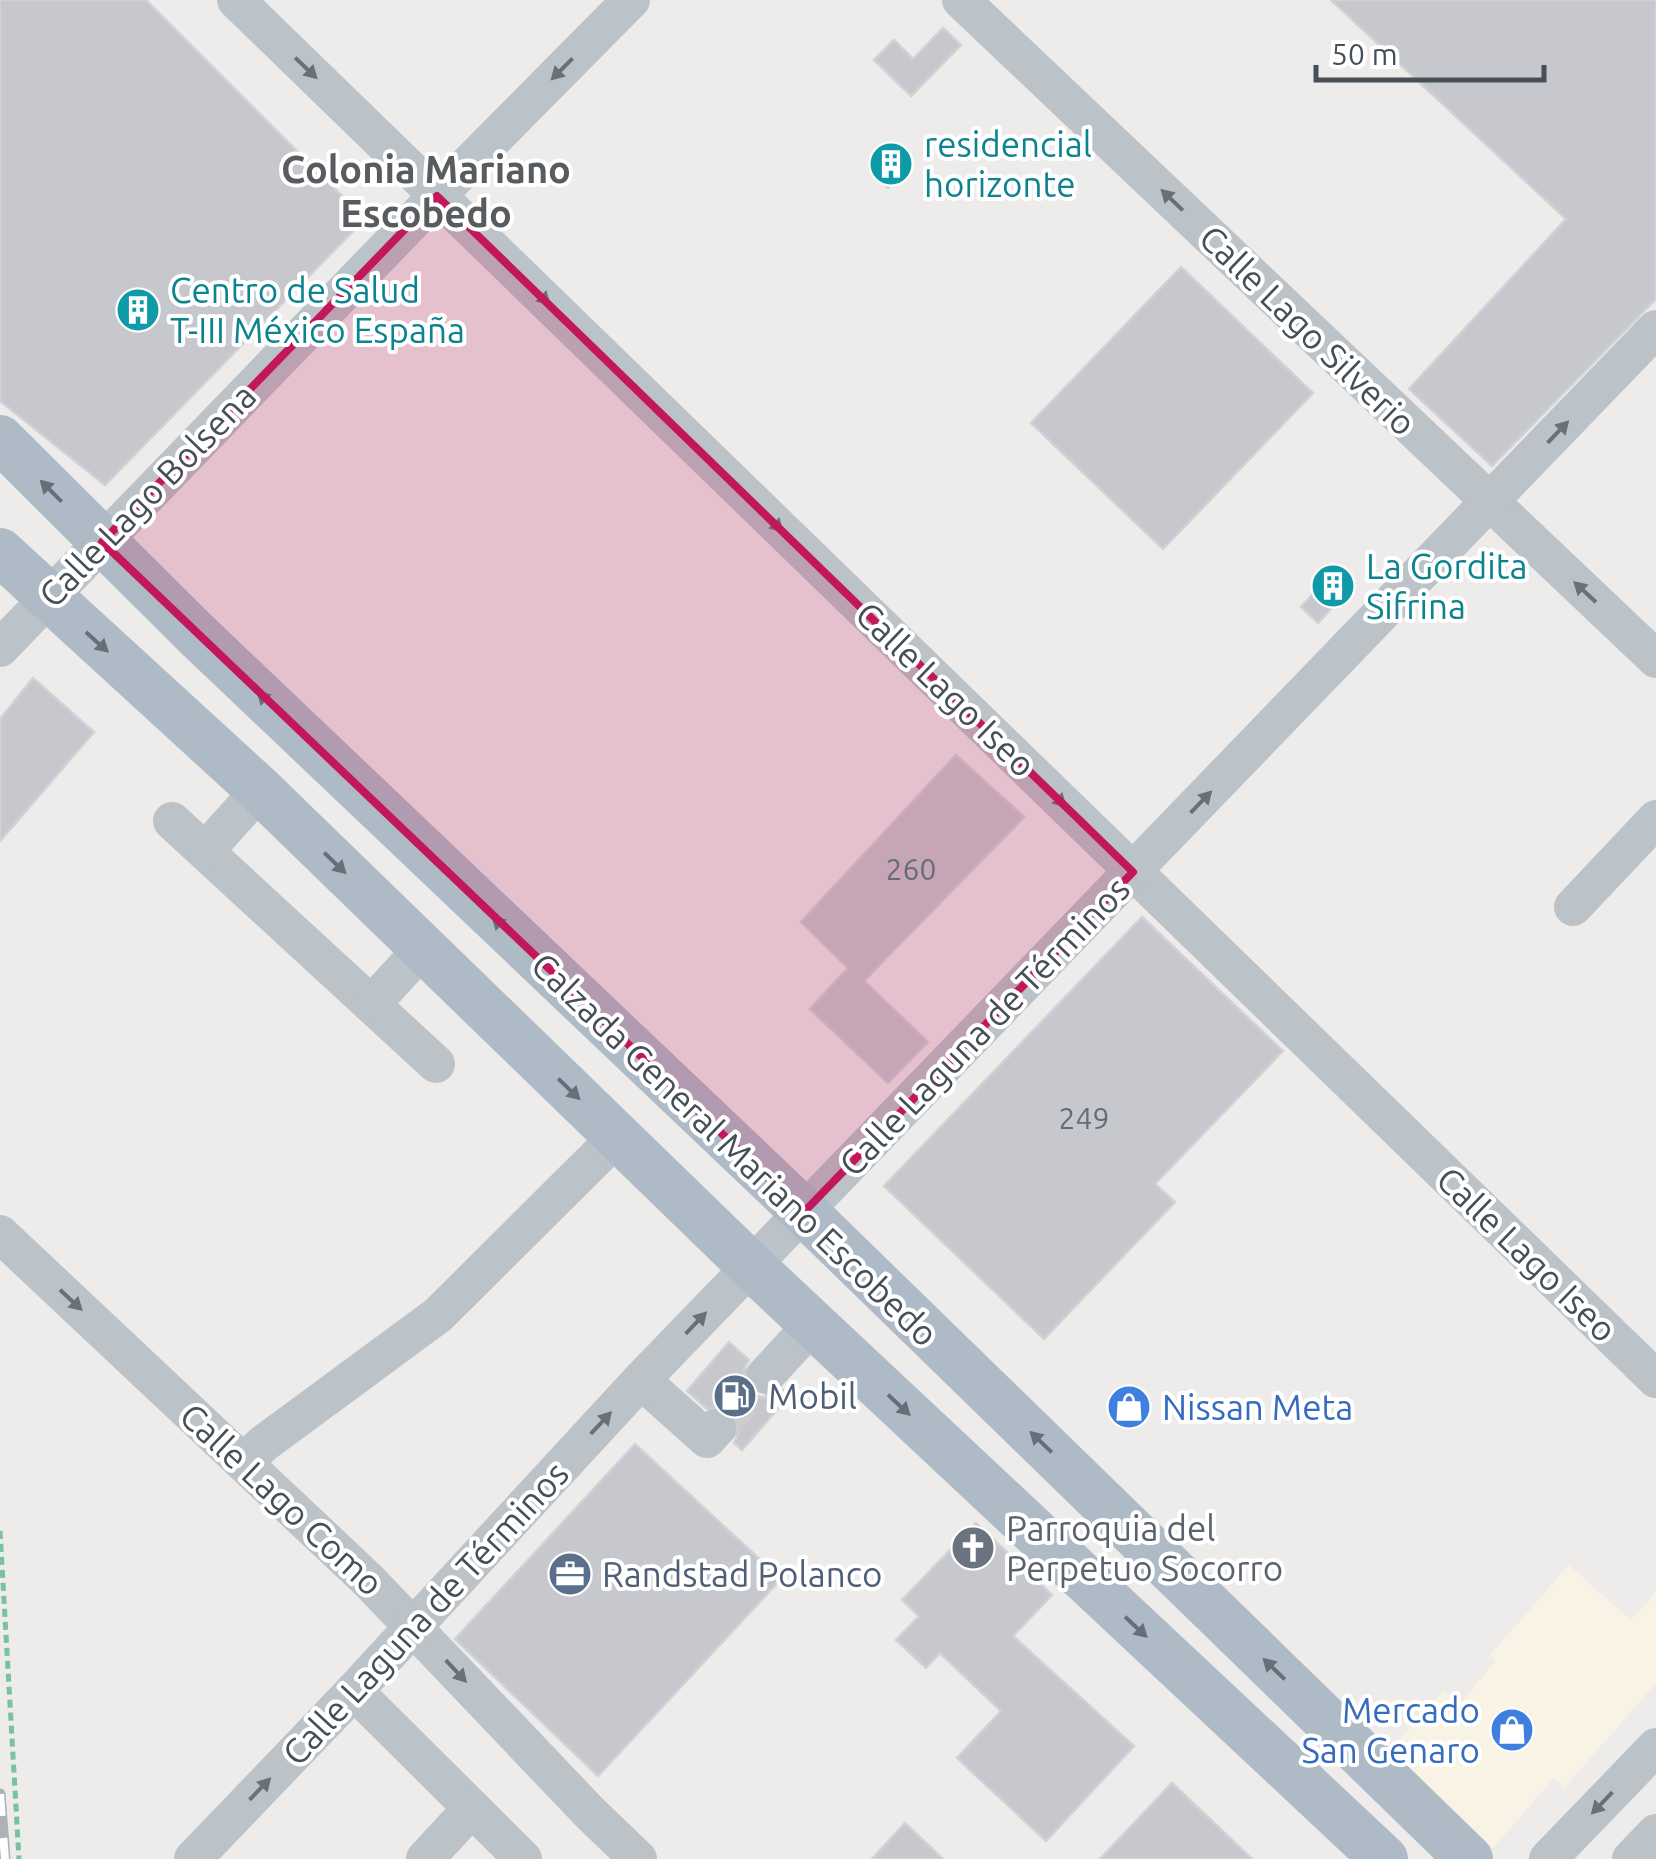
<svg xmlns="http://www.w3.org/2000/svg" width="1656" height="1859" viewBox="0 0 1656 1859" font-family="Ubuntu,sans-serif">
	<rect width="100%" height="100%" fill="#eeebeb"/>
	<!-- commercial -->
	<polygon fill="#f8f3e5" points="1569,1565 1631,1620 1656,1592 1656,1683 1565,1787 1554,1778 1493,1848 1387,1754 1443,1691 1459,1704 1496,1661 1490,1655"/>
	<!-- building -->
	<g fill="#c7c8ce" stroke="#d0d2d6" stroke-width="2.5">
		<polygon points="0,0 146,0 365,219 105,485 0,401"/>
		<polygon points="1331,0 1656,0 1656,299 1492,466 1409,389 1566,219"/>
		<polygon points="943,28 961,45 911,96 874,60 894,40 913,59"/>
		<polygon points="889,152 907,167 888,188 871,172"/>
		<polygon points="1181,267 1313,393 1163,549 1031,423"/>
		<polygon points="1332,573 1349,589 1318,623 1301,607"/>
		<polygon points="33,678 94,732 0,841 0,719"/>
		<polygon points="956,755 1024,817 864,981 928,1042 888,1083 810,1009 848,968 801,922"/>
		<polygon points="1142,917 1283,1051 1155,1184 1175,1202 1044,1339 884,1186"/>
		<polygon points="729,1342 749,1360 744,1369 744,1381 752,1392 760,1397 772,1397 783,1390 790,1395 742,1450 734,1443 739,1432 738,1420 733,1412 721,1406 707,1409 687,1391"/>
		<polygon points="635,1444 781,1579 598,1776 455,1639"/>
		<polygon points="976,1523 1052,1595 1013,1636 1134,1746 1046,1841 957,1758 1001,1711 940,1653 926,1668 896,1640 919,1616 902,1600"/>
		<polygon points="1172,1783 1252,1859 1100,1859"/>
		<polygon points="905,1823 943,1859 872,1859"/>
	</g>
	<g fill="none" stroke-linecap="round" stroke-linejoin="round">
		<!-- minor-tunnel -->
		<polyline stroke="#cccccd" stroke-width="38" stroke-dasharray="38 19" stroke-linecap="butt" points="717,1428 766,1375"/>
		<!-- path -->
		<polyline stroke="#7ac19f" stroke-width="5" stroke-dasharray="8 5" stroke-linecap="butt" points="0,1531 19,1859"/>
		<!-- minor -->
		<g stroke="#bbc3c9" stroke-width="38">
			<polyline points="236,0 1656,1379"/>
			<polyline points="961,0 1656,659"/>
			<polyline points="0,648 437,196 631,0"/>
			<polyline points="172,821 436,1064"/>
			<polyline points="206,850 260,790"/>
			<polyline points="1573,907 1656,819"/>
			<polyline points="372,1004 423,948"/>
			<polyline points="0,1234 369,1581 590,1813 638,1859"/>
			<polyline points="766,1375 813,1324"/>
			<polyline points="641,1380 707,1439 717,1428"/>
			<polyline points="244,1463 263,1444 438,1315 618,1136"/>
			<polyline points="354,1691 523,1859"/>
			<polyline points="193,1859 354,1691 641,1380 1656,329"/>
			<polyline points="425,1859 472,1808"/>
			<polyline points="1548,1859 1656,1747"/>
			<polyline points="1631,1859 1656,1833"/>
		</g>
		<!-- major -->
		<g stroke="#aebbc7" stroke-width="48">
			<polyline points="0,439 196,634 804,1212 1469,1859"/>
			<polyline points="0,552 260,790 751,1266 1384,1859"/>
		</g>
		<defs>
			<polyline id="rail" points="0,1794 5,1859"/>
		</defs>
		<!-- rail casing -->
		<use href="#rail" stroke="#aeb1b5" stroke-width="11"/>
		<!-- rail -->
		<use href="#rail" stroke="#fff" stroke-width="8" stroke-dasharray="22" stroke-linecap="butt"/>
	</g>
	<!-- one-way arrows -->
	<defs><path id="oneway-solid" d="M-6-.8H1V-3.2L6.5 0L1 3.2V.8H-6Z" transform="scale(2.5)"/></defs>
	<g fill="#697178">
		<use href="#oneway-solid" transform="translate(306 68) rotate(44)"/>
		<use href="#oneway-solid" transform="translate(562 69) rotate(135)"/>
		<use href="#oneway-solid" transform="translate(1172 200) rotate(-136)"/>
		<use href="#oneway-solid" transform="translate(539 294) rotate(44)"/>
		<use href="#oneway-solid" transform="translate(1558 432) rotate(-46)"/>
		<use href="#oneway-solid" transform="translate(772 521) rotate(44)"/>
		<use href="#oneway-solid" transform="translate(1585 592) rotate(-137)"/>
		<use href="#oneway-solid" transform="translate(1055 796) rotate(44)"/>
		<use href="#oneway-solid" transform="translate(1201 802) rotate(-46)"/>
		<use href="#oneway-solid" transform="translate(71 1300) rotate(43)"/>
		<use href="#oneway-solid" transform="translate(696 1323) rotate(-46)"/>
		<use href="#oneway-solid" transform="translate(601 1423) rotate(-47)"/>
		<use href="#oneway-solid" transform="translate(456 1671) rotate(47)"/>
		<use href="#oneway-solid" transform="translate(260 1789) rotate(-46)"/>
		<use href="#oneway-solid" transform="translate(1602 1803) rotate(134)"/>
	</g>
	<g fill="#656f78">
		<use href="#oneway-solid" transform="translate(51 491) rotate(-135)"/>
		<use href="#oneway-solid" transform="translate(97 642) rotate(42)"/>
		<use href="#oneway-solid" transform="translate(268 702) rotate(-136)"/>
		<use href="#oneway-solid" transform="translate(335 863) rotate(44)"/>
		<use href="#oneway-solid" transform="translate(503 927) rotate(-136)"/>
		<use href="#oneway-solid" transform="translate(569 1089) rotate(44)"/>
		<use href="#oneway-solid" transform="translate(899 1405) rotate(43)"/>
		<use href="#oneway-solid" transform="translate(1041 1442) rotate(-136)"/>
		<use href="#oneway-solid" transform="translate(1136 1627) rotate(43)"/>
		<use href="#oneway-solid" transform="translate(1274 1669) rotate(-136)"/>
	</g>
	<!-- marked area -->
	<path fill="#c2185b" fill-opacity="0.2" stroke="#c2185b" stroke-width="8" stroke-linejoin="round" d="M437,196L1133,872L804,1212L102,542Z"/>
	<!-- icons -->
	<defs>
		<symbol id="building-disc" viewBox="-11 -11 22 22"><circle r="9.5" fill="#0f9aa8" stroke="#fff"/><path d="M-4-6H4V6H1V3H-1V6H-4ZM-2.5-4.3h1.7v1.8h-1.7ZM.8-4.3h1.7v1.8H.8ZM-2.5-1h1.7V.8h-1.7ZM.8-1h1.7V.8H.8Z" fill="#fff"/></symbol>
		<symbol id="fuel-disc" viewBox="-11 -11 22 22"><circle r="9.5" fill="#5c6f8a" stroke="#fff"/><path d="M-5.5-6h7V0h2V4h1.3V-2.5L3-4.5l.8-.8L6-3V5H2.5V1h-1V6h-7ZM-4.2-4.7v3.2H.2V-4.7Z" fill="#fff"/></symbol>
		<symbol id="shop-disc" viewBox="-11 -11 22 22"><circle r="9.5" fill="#3f7fe0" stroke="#fff"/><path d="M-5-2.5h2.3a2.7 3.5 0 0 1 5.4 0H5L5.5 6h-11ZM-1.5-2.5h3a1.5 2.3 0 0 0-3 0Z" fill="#fff"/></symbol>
		<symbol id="church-disc" viewBox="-11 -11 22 22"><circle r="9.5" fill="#6b7280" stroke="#fff"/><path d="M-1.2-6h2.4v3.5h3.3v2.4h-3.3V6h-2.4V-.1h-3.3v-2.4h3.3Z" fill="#fff"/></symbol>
		<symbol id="office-disc" viewBox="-11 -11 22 22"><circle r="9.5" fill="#5c6f8a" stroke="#fff"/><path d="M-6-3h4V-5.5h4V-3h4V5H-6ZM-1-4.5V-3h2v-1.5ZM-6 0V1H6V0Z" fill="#fff"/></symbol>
	</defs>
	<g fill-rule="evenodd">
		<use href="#building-disc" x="866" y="139" width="50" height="50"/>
		<use href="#building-disc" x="113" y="285" width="50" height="50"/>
		<use href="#building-disc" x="1308" y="561" width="50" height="50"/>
		<use href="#fuel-disc" x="710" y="1371" width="50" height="50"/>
		<use href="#shop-disc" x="1104" y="1382" width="50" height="50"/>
		<use href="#church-disc" x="948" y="1523" width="50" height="50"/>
		<use href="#office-disc" x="545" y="1549" width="50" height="50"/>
		<use href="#shop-disc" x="1487" y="1705" width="50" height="50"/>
	</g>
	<g text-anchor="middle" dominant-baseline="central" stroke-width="8" stroke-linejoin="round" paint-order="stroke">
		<!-- number labels -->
		<g font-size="30" fill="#666c74">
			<text x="911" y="869">260</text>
			<text x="1084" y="1118">249</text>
		</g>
		<!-- culture labels -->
		<g font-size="35" fill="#0d838f" stroke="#fff" text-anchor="start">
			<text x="924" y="144">residencial<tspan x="924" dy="40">horizonte</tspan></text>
			<text x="170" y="290">Centro de Salud<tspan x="170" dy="40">T-III México España</tspan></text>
			<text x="1366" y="566">La Gordita<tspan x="1366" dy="40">Sifrina</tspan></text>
		</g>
		<!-- street labels -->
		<g font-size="35" fill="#464e56" stroke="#fff">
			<text transform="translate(1308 330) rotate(44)">Calle Lago Silverio</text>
			<text transform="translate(147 495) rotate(-46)">Calle Lago Bolsena</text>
			<text transform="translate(946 689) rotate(44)">Calle Lago Iseo</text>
			<text transform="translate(984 1026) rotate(-46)">Calle Laguna de Términos</text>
			<text transform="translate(735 1149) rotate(44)">Calzada General Mariano Escobedo</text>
			<text transform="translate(1527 1254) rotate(44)">Calle Lago Iseo</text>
			<text transform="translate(282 1499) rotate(43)">Calle Lago Como</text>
			<text transform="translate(425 1613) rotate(-47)">Calle Laguna de Términos</text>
		</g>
		<!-- service labels -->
		<g font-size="35" fill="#4e5e75" stroke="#fff" text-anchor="start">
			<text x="768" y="1396">Mobil</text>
			<text x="602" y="1574">Randstad Polanco</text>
		</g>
		<!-- shop labels -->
		<g font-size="35" fill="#366cbe" stroke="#fff" text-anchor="start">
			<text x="1162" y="1407">Nissan Meta</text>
			<text x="1480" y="1710" text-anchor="end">Mercado<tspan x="1480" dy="40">San Genaro</tspan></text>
		</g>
		<!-- worship labels -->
		<g font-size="35" fill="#5b616d" stroke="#fff" text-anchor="start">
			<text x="1006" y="1528">Parroquia del<tspan x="1006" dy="40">Perpetuo Socorro</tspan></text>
		</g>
		<!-- neighbourhood labels -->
		<g font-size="38" font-weight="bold" fill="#595c5f" stroke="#fff">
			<text x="426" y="169">Colonia Mariano<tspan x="426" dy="44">Escobedo</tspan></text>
		</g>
	</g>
	<!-- scale -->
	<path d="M1316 65v15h228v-15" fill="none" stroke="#464e56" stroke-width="5"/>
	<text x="1331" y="65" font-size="30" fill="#464e56" stroke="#ffffff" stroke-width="8" paint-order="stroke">50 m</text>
</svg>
